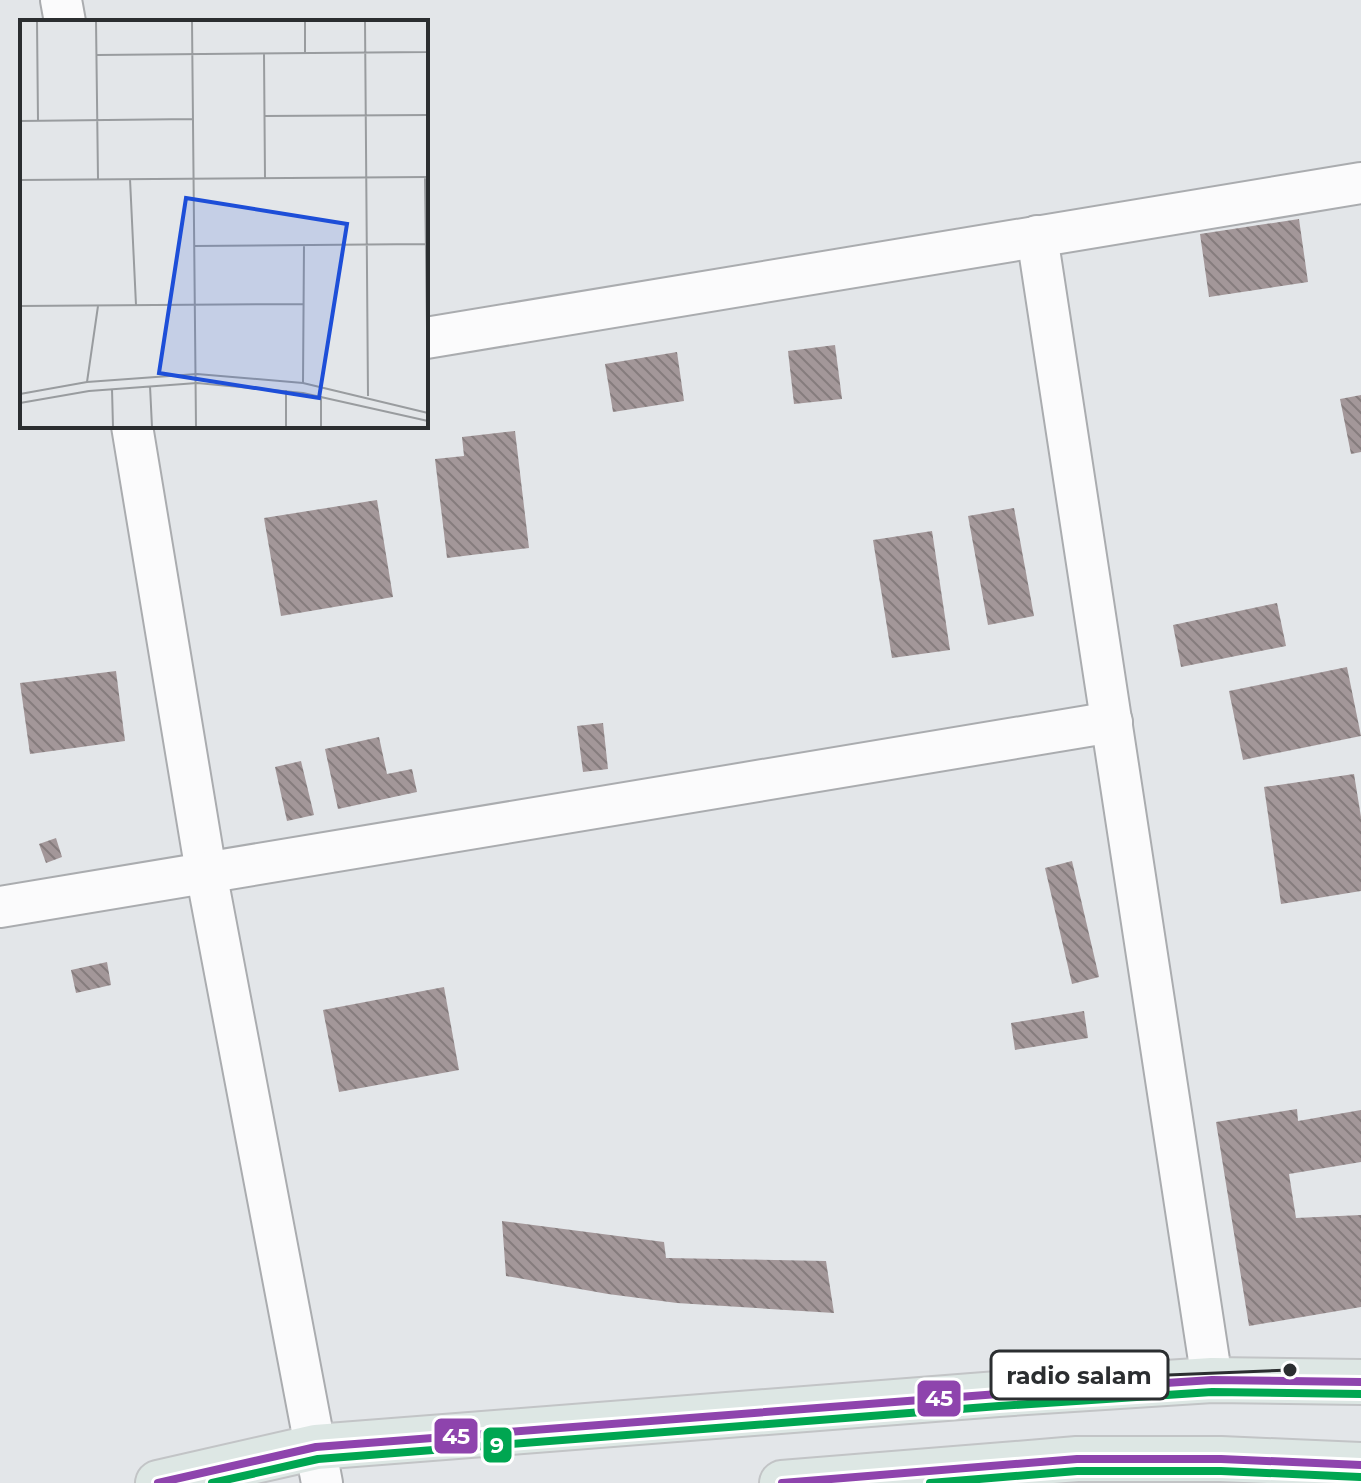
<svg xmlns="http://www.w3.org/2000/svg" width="1361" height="1483" viewBox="0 0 1361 1483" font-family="Montserrat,sans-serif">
	<defs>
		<pattern id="building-back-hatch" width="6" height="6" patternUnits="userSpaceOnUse" patternTransform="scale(2)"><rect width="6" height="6" fill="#a39799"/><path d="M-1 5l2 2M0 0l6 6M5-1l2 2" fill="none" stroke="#857c7d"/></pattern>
	</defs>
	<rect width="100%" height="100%" fill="#e3e6e9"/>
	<!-- building -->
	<g fill="url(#building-back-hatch)">
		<polygon points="1299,219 1308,282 1209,297 1200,234"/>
		<polygon points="835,345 842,399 794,404 788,351"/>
		<polygon points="677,352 684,401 613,412 605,364"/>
		<polygon points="1361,395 1361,452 1351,454 1340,399"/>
		<polygon points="515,431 529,548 447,558 435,459 464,456 462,437"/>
		<polygon points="377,500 393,597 281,616 264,518"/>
		<polygon points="1014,508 1034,616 988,625 968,516"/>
		<polygon points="932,531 950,650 892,658 873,540"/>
		<polygon points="1277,603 1286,646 1181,667 1173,625"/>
		<polygon points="1347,667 1361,736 1243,760 1229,691"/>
		<polygon points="116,671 125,741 30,754 20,683"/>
		<polygon points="603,723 608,769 583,772 577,726"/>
		<polygon points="379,737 387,774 412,769 417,792 338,809 325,749"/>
		<polygon points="301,761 314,815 287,821 275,767"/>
		<polygon points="1354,774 1361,817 1361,891 1281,904 1264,787"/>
		<polygon points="56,838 62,857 46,863 39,844"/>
		<polygon points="1072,861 1099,977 1072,984 1045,868"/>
		<polygon points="107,962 111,985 76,993 71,970"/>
		<polygon points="444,987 459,1070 339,1092 323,1010"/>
		<polygon points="1084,1011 1088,1038 1015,1050 1011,1023"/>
		<polygon points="1297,1109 1298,1121 1361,1110 1361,1162 1289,1174 1296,1218 1361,1215 1361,1307 1249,1326 1216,1122"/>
		<polygon points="502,1221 664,1242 666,1258 826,1261 834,1313 677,1303 608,1294 506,1276"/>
	</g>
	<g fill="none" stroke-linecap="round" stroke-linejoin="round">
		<defs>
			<g id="minor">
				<polyline points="61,0 65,22"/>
				<polyline points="1037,236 1212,1380"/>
				<polyline points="426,338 1361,183"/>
				<polyline points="132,426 206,872 322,1483"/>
				<polyline points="0,907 1112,722"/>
			</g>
			<g id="primary">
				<polyline points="158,1483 316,1447 998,1394 1212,1380 1361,1382"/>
				<polyline points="782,1483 1077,1459 1221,1459 1361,1465"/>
			</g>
		</defs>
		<!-- minor casing -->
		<use href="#minor" stroke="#aaacaf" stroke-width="44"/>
		<!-- primary casing -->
		<use href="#primary" stroke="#c2c4c6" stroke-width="48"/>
		<!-- minor -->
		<use href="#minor" stroke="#fbfbfc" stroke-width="40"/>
		<!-- primary -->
		<use href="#primary" stroke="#dde7e4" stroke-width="44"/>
		<defs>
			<g id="bus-1">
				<polyline points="158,1483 316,1447 998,1394 1212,1380 1361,1382"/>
				<polyline points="782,1483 1077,1459 1221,1459 1361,1465"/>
			</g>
			<g id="bus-2">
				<polyline points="212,1483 318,1459 999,1406 1212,1392 1361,1394"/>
				<polyline points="930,1483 1077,1471 1221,1471 1360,1477"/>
			</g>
		</defs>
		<!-- bus-1 casing -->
		<use href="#bus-1" stroke="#fff" stroke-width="14"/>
		<!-- bus-2 casing -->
		<use href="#bus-2" stroke="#fff" stroke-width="14"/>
		<!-- bus-1 -->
		<use href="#bus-1" stroke="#8e44ad" stroke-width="8"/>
		<!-- bus-2 -->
		<use href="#bus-2" stroke="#00a651" stroke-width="8"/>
	</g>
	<!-- overview -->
	<g transform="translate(20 20)">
		<rect width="408" height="408" fill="#e3e6e9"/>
		<path fill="none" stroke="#999c9f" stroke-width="2" d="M17,1L18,101M76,1L78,159M172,1L176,407M285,1V33M345,1L348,376M407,1V32M244,34L245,158M77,35L408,32M244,96L408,95M0,101L173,99M405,157L408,382M110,159L116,285M0,160L408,157M174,226L405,224M0,286L284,284M67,362L78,286M283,363L284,225M130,366L132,407M92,369L93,407M266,370V407M0,374L67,362L177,354L283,363L408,393M301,376V407M0,383L69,371L177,363L283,373L408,401"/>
		<path fill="#1d4ed8" fill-opacity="0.15" stroke="#1d4ed8" stroke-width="4" d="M166,178L327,204L299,378L139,353Z"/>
		<rect width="408" height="408" fill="none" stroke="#2b2e30" stroke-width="4"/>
	</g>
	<!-- callouts -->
	<path fill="none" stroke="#2b2e30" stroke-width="3" d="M1290 1370L1168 1375"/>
	<circle fill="#2b2e30" stroke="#fff" stroke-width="3" cx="1290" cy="1370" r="8"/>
	<rect fill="#fff" stroke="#2b2e30" stroke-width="3" x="991" y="1351" width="177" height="48" rx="8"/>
	<g font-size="24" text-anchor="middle" font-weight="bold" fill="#2b2e30">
		<text x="1079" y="1384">radio salam</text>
	</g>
	<g stroke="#fff" stroke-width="3">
		<rect x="916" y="1379" width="46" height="39" rx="8" fill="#8e44ad"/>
		<rect x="433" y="1417" width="46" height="38" rx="8" fill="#8e44ad"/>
		<rect x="482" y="1426" width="31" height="38" rx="8" fill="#00a651"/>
	</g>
	<g font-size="22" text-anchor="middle" font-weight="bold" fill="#fff">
		<text x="939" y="1406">45</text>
		<text x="456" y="1444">45</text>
		<text x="497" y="1453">9</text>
	</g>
</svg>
